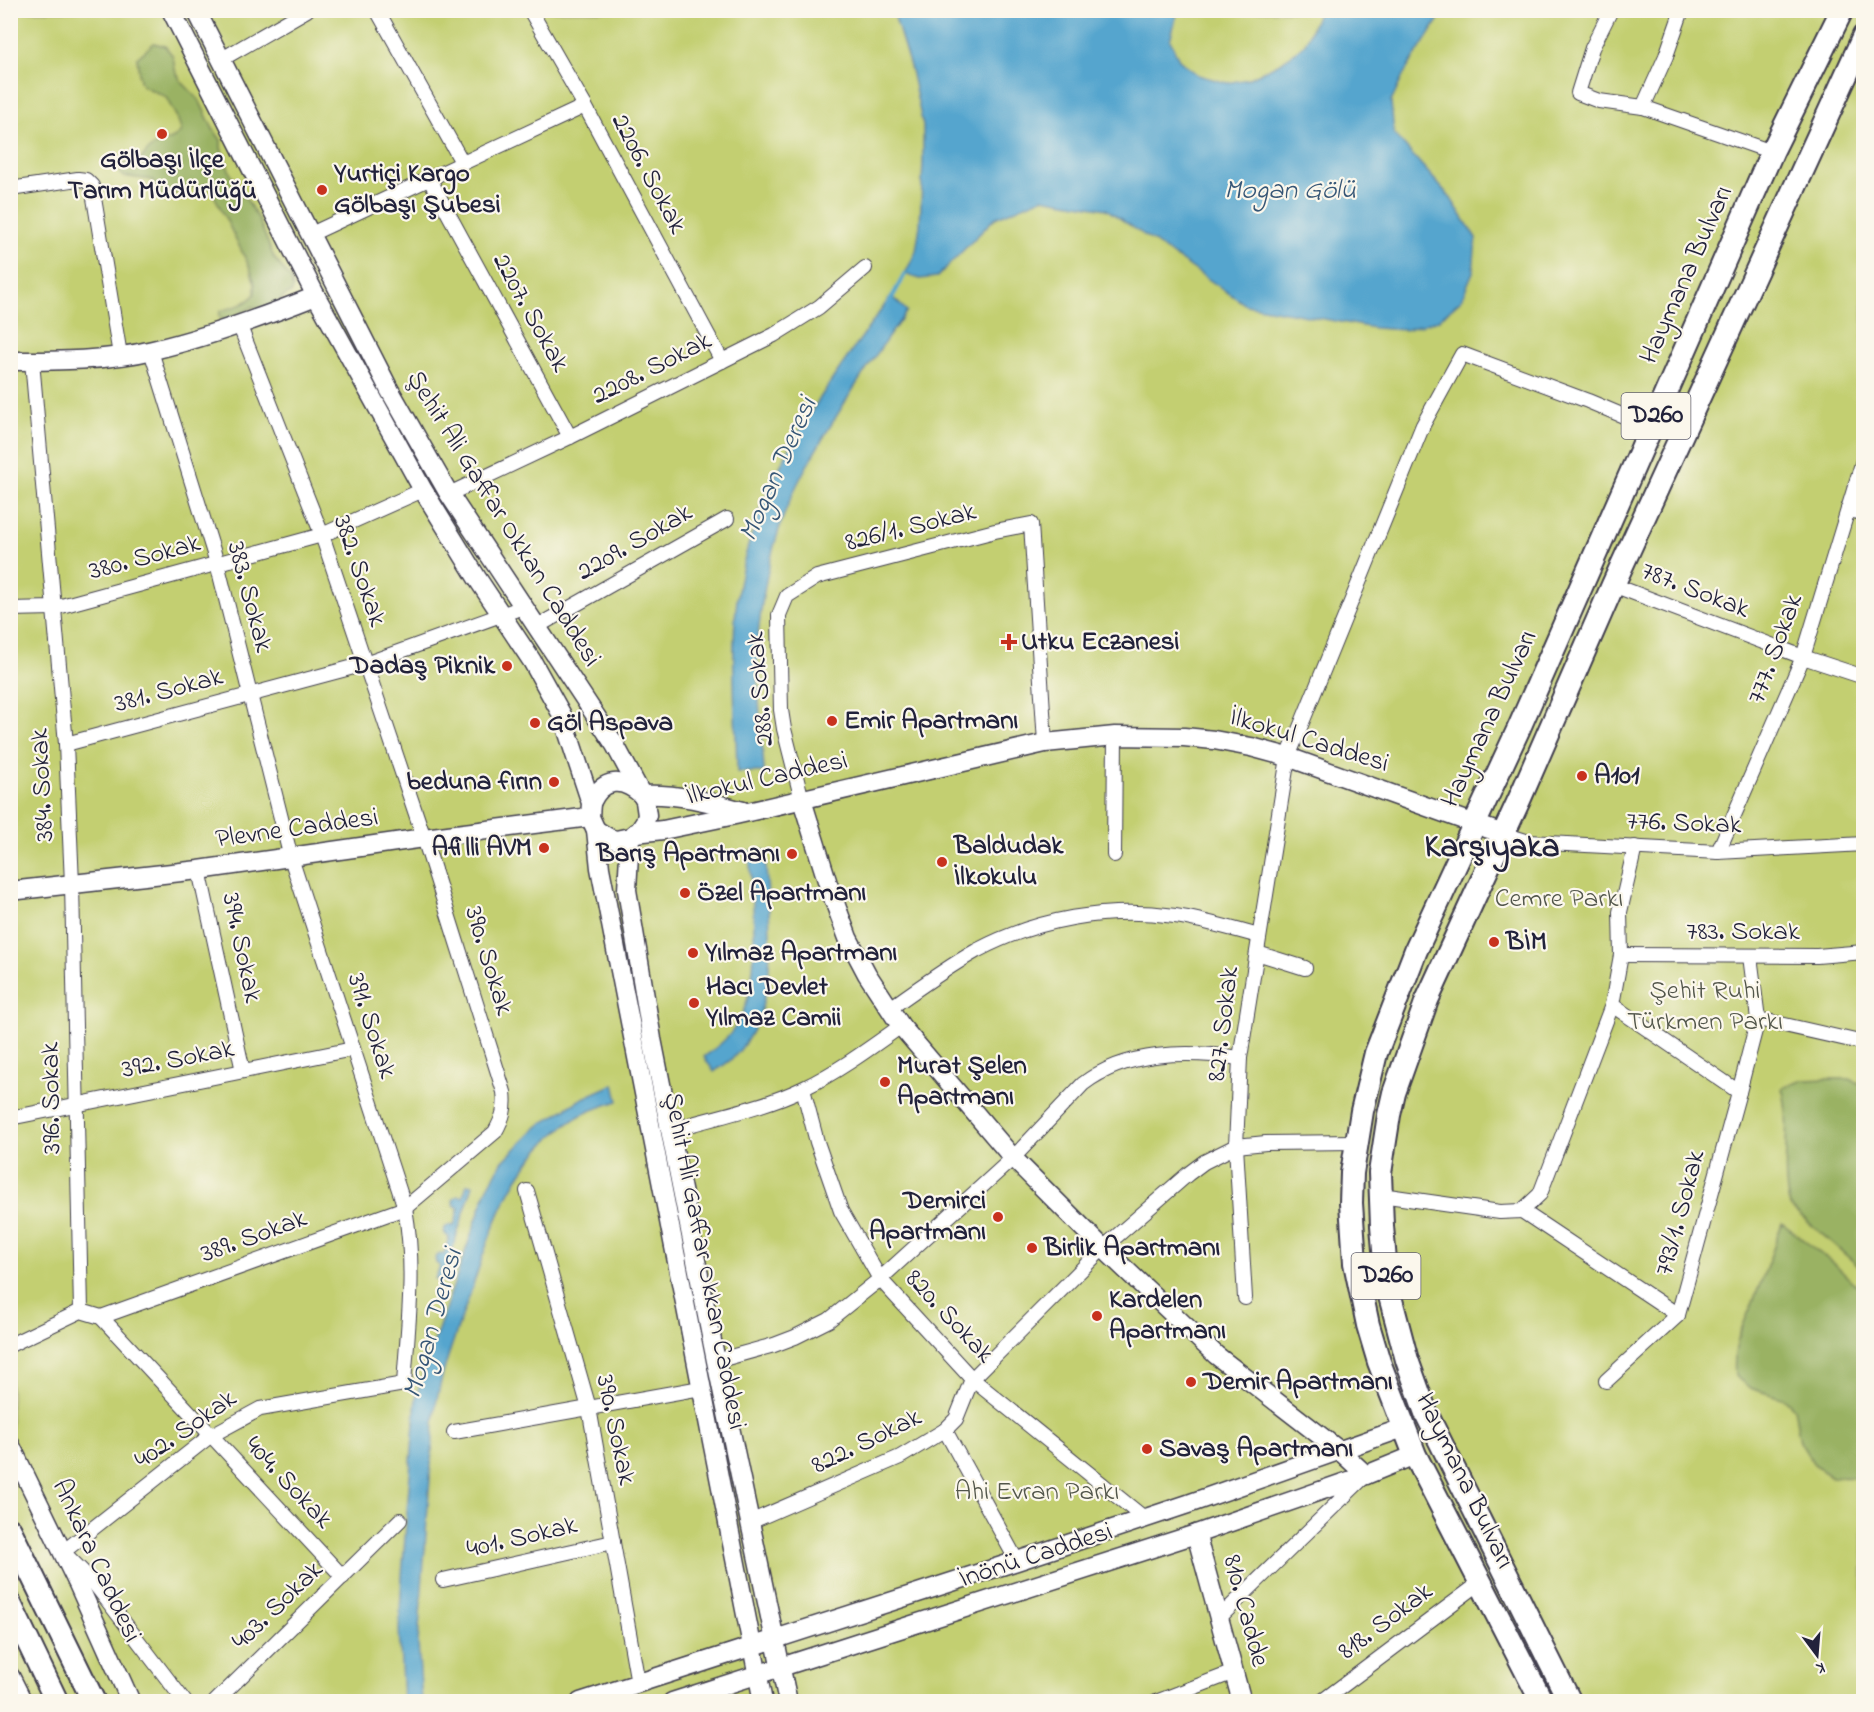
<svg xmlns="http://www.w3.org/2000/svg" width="1874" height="1712" viewBox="0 0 1874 1712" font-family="'Indie Flower',sans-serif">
	<rect width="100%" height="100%" fill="#fbf7ec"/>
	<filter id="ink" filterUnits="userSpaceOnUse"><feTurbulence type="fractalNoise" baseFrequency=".0167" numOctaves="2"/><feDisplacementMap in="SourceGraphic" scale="12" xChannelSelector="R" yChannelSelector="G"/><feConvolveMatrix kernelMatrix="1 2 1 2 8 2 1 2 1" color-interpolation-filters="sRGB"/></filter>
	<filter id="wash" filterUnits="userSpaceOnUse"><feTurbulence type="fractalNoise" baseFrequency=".008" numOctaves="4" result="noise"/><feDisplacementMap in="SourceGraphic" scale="24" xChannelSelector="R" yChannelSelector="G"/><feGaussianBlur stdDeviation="1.35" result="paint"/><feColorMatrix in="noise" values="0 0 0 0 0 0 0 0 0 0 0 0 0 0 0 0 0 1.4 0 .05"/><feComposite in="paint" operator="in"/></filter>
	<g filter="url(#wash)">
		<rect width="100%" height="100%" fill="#eddfbd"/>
		<!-- green -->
		<polygon fill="#c3cf71" stroke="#727856" stroke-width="1.5" points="11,11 1863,11 1863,1701 11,1702"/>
		<!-- forest -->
		<g fill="#9ab263" stroke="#5e6a4f" stroke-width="1.5">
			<path d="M154,43L165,46L173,56L175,70L181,81L199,100L213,129L221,140V148L231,175L258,218L274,258L291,279L293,289L292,292L283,297L275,306L266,309L253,307L225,321L219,317L220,311C233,307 246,305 255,294V284L250,268L210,187L205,185L195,188H181L167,201L161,197L158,188L152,180L122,176L120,172L124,162C144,166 140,155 152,147C161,141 174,142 181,131C180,118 171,109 166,97L143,86L140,81L137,58Z"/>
			<path d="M1829,1079H1850L1863,1085V1270L1790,1206C1779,1168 1793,1127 1782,1088L1803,1080Z"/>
			<path d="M1782,1223L1835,1265L1863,1292V1478L1832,1477L1815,1466L1800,1442L1794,1408L1785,1399L1750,1388L1735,1376C1732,1338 1744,1327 1756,1294C1766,1271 1774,1247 1782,1223Z"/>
		</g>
		<!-- water -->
		<g fill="#54a5ce" stroke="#3b6484" stroke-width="1.5">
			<polygon points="893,11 1178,11 1170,40 1179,60 1198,75 1227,83 1248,79 1282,62 1305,44 1319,11 1444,11 1405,72 1391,102 1394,134 1450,197 1476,238 1473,272 1461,300 1438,320 1405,330 1374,328 1246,305 1106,209 1042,198 995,218 937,277 920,279 905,274 916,251 920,225 923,161 923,126 911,70"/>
			<path d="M891,296L907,311C879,349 855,385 831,425C812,456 793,488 781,523C770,556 763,591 759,626C754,672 762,725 764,772H737C736,715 730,656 737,599C751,484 826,388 891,296Z"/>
			<path d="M765,850C768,918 785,1004 733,1058C728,1063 720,1067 714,1072L704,1057C717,1047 729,1038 737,1024C764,979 752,903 749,851Z"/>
			<path d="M614,1084L618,1101C603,1106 589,1110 576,1118C511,1159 491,1232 468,1300C455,1336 441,1372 435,1410L418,1643L422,1701H403L399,1629L402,1576L416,1397L430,1353L487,1189L502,1162L538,1126L581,1099Z"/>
			<polygon points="467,1184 473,1185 442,1281 435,1279 440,1266 436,1263 435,1258 439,1254 444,1254 449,1237 445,1234 444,1229 448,1225 454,1226 459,1208 454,1205 453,1200 458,1196 463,1197"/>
		</g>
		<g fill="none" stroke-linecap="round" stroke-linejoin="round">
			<!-- stream -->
			<polyline stroke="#54a5ce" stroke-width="4.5" points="889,303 905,274"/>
		</g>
	</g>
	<g filter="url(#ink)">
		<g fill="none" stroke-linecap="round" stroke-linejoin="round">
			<defs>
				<g id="minor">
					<polyline points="377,10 462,162"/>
					<polyline points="530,10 585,106 722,361"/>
					<polyline points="1611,10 1592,48 1578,93 1599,101 1643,107 1772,152"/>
					<polyline points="222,59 307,10"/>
					<polyline points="1643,107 1666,56 1682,10"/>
					<polyline points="430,180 570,437"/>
					<polyline points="10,189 78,179 86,180 92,186 120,355"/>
					<polyline points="311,234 585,106"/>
					<path d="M151,351L217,563L291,858L405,1208C416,1270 408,1323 404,1384L260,1409L210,1436L63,1552L94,1583L185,1702"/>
					<polyline points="32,361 66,744 72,884 81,1311"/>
					<polyline points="449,494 570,437 774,335 819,307 865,268"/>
					<polyline points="1848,509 1864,514"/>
					<polyline points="1613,585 1803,657 1864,677"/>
					<polyline points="10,609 54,608 322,535 423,490"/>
					<polyline points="536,627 727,519"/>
					<polyline points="66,744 365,664 523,607"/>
					<polyline points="802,800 784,729 781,710 779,615 787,596 817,577 995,531 1031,524 1045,743"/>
					<polyline points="1503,834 1529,842 1718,852 1864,844"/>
					<polyline points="1718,852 1803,657 1864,457"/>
					<polyline points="1114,855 1115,736"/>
					<polyline points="199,870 243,1071"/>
					<polyline points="1257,953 1305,968"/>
					<polyline points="1621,955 1817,956 1864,952"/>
					<path d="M889,1009C917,989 946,968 976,951C1036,919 1108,906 1175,916C1204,920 1232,929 1259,936"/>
					<polyline points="1758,1019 1864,1043"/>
					<polyline points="803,1089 817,1142 841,1211 880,1279 972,1379 1144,1518"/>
					<polyline points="1739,1092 1758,1019 1750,956"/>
					<polyline points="10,1118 353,1049"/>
					<path d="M671,1130C715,1117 763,1108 804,1088C839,1071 870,1048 901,1026"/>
					<polyline points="527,1191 589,1408 638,1683"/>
					<polyline points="1381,1195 1500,1212 1522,1211 1540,1194 1612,1005 1621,955 1620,912 1635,847"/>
					<polyline points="1522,1211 1678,1315 1739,1092 1612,1005"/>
					<polyline points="1245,1298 1236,1146 1240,1058 1288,757 1423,425 1462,354 1588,401 1650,427"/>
					<polyline points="101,1317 343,1577"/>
					<path d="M10,1345L81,1311L101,1317L405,1208L495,1132C503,1118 506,1108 504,1092L424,838L322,535L239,324"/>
					<path d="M716,1361L774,1345L795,1337L829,1320L844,1308L880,1279L1013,1158L1083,1084C1127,1050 1188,1051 1240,1058"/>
					<polyline points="1606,1381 1678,1315"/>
					<polyline points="945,1430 1017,1561"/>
					<polyline points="454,1432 701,1388"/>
					<polyline points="750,1522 900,1457 945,1430 956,1419 972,1379 1103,1248 1188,1174 1204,1162 1236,1146 1266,1143 1356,1142"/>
					<polyline points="443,1580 613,1542"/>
					<polyline points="1219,1618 1364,1477"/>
					<polyline points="215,1702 400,1520"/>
					<polyline points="1156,1702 1234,1672"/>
					<polyline points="1321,1702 1481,1582"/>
				</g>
				<g id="tertiary">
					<polyline points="171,10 316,296 423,490 477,578 532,661 562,715 591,803 590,817 596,830 600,868 763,1702"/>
					<polyline points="196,10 389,389 449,494 615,745 645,801 647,815 645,822 639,831 630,837 616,840 609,838 596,830"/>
					<path d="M10,361C57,361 108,361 153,350C209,337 263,317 316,296"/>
					<path d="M642,795C676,793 710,802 743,811"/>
					<polyline points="802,800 829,887 848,938 867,974 901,1026 1013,1158 1103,1248 1216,1355 1340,1451 1366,1475"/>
					<path d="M591,803C603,777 623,778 642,795"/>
					<polyline points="635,833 663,830 735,815 1045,743 1115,736 1184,737 1214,740 1251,747 1288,757 1503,834"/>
					<polyline points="630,837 627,890 652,1039 716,1361 788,1702"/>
					<polyline points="10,891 199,870 424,838 590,817"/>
					<polyline points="10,1444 78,1584 131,1702"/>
					<polyline points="1196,1534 1242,1702"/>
					<polyline points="10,1676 23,1702"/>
					<polyline points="580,1702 1017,1561 1188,1504 1403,1428"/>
					<polyline points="672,1702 1196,1534 1366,1475 1415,1455"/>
				</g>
				<g id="trunk">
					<polyline points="10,1530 94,1702"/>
					<polyline points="10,1604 57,1702"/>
					<polyline points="1542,1702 1415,1455 1379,1362 1368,1325 1355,1263 1351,1203 1352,1173 1362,1111 1376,1053 1416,950 1519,728 1772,152 1842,10"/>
					<polyline points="1570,1702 1426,1413 1407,1360 1387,1285 1382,1226 1380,1173 1389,1115 1394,1093 1427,1000 1520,798 1613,585 1864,36"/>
				</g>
			</defs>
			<!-- minor casing -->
			<use href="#minor" stroke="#403e4e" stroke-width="16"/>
			<!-- tertiary casing -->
			<use href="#tertiary" stroke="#403e4e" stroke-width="21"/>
			<!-- trunk casing -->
			<use href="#trunk" stroke="#403e4e" stroke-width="26"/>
			<!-- minor -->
			<use href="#minor" stroke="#fff" stroke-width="14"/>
			<!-- tertiary -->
			<use href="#tertiary" stroke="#fff" stroke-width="18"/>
			<!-- trunk -->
			<use href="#trunk" stroke="#fff" stroke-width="22"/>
		</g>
	</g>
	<!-- markers -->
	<g fill="#c8321e" stroke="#fbf7ec" stroke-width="2">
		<circle cx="162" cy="134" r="6"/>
		<circle cx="322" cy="190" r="6"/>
		<path d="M1006 633h6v6h6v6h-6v6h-6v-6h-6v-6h6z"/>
		<circle cx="507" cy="666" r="6"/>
		<circle cx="832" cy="721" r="6"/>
		<circle cx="535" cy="723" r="6"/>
		<circle cx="1582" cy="776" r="6"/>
		<circle cx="554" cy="782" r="6"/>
		<circle cx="544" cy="848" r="6"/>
		<circle cx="792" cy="854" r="6"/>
		<circle cx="942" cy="862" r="6"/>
		<circle cx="685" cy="893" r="6"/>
		<circle cx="1494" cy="942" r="6"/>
		<circle cx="693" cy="953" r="6"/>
		<circle cx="694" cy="1003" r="6"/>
		<circle cx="885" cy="1082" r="6"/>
		<circle cx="998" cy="1217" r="6"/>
		<circle cx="1032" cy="1248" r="6"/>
		<circle cx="1097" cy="1316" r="6"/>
		<circle cx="1191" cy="1382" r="6"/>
		<circle cx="1147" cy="1449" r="6"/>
	</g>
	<g text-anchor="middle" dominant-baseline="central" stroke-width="4.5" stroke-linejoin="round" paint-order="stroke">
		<!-- shield labels -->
		<g fill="#fbf7ec" stroke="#636270" stroke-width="1.5">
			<rect x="1621.5" y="393" width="69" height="46" rx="4.5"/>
			<rect x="1351.5" y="1253" width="69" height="46" rx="4.5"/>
		</g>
		<g font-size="26" font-weight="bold" fill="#22223b">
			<text x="1656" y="416">D260</text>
			<text x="1386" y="1276">D260</text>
		</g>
		<!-- poi labels -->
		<g font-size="27" font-weight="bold" fill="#22223b" stroke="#fbf7ec" text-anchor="start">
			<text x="162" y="160" text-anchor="middle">Gölbaşı İlçe<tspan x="162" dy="31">Tarım Müdürlüğü</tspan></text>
			<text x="334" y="174">Yurtiçi Kargo<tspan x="334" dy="31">Gölbaşı Şubesi</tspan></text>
			<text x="1021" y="642">Utku Eczanesi</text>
			<text x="495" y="666" text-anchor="end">Dadaş Piknik</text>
			<text x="844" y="721">Emir Apartmanı</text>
			<text x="547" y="723">Göl Aspava</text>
			<text x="1594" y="776">A101</text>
			<text x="542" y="782" text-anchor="end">beduna fırın</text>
			<text x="954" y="846">Baldudak<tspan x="954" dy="31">İlkokulu</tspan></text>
			<text x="532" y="848" text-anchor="end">Afilli AVM</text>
			<text x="780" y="854" text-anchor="end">Barış Apartmanı</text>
			<text x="697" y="893">Özel Apartmanı</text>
			<text x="1506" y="942">BİM</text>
			<text x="705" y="953">Yılmaz Apartmanı</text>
			<text x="706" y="987">Hacı Devlet<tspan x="706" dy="31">Yılmaz Camii</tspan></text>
			<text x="897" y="1066">Murat Şelen<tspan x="897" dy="31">Apartmanı</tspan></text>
			<text x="986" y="1201" text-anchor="end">Demirci<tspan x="986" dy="31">Apartmanı</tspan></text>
			<text x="1044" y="1248">Birlik Apartmanı</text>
			<text x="1109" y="1300">Kardelen<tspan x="1109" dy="31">Apartmanı</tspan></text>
			<text x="1203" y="1382">Demir Apartmanı</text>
			<text x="1159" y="1449">Savaş Apartmanı</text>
		</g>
		<!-- street labels -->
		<g font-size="27" fill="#22223b" stroke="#fbf7ec">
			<text transform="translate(648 174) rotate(62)">2206. Sokak</text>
			<text transform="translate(1687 275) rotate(-66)">Haymana Bulvarı</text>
			<text transform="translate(530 313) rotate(61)">2207. Sokak</text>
			<text transform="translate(652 369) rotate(-27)">2208. Sokak</text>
			<text transform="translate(503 519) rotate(58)">Şehit Ali Gaffar Okkan Caddesi</text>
			<text transform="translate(911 528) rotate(-14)">826/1. Sokak</text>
			<text transform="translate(635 543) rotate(-30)">2209. Sokak</text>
			<text transform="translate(145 558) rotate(-15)">380. Sokak</text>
			<text transform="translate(359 571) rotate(71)">382. Sokak</text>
			<text transform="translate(1695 591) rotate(21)">787. Sokak</text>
			<text transform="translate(249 597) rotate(75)">383. Sokak</text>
			<text transform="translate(1776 649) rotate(-70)">777. Sokak</text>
			<text transform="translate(761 689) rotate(-95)">288. Sokak</text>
			<text transform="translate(169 691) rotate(-15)">381. Sokak</text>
			<text transform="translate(1490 719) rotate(-65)">Haymana Bulvarı</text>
			<text transform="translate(1309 741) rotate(17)">İlkokul Caddesi</text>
			<text transform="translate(767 779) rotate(-13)">İlkokul Caddesi</text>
			<text transform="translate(43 785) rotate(-93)">384. Sokak</text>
			<text transform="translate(1684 824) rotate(2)">776. Sokak</text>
			<text transform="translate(297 829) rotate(-8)">Plevne Caddesi</text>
			<text x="1743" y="932">783. Sokak</text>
			<text transform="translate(241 948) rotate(78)">394. Sokak</text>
			<text transform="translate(488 961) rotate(73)">390. Sokak</text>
			<text transform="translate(1224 1024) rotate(-83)">827. Sokak</text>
			<text transform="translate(371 1026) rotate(72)">391. Sokak</text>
			<text transform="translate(178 1060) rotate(-11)">392. Sokak</text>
			<text transform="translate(52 1098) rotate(-91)">396. Sokak</text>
			<text transform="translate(1681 1213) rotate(-75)">793/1. Sokak</text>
			<text transform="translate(254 1237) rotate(-20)">389. Sokak</text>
			<text transform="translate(704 1261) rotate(79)">Şehit Ali Gaffar Okkan Caddesi</text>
			<text transform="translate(949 1317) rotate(47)">820. Sokak</text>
			<text transform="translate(186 1430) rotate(-35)">402. Sokak</text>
			<text transform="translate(615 1430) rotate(78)">390. Sokak</text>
			<text transform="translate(867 1442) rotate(-26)">822. Sokak</text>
			<text transform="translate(1464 1481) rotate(64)">Haymana Bulvarı</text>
			<text transform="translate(288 1483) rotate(47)">404. Sokak</text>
			<text transform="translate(522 1538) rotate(-13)">401. Sokak</text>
			<text transform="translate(1036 1556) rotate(-18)">İnönü Caddesi</text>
			<text transform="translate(96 1561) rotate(65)">Ankara Caddesi</text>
			<text transform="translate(278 1606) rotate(-44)">403. Sokak</text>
			<text transform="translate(1245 1611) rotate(75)">810. Cadde</text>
			<text transform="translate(1386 1622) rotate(-37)">818. Sokak</text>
		</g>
		<!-- park labels -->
		<g font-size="27" fill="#52564b" stroke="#fbf7ec">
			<text x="1559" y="899">Cemre Parkı</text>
			<text x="1705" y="991">Şehit Ruhi<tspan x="1705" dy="31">Türkmen Parkı</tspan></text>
			<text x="1037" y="1492">Ahi Evran Parkı</text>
		</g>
		<!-- water labels -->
		<g font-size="28" font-style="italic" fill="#365676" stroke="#fbf7ec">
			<text x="1290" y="191">Mogan Gölü</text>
			<text transform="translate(779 470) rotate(-66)">Mogan Deresi</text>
			<text transform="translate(434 1324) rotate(-74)">Mogan Deresi</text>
		</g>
		<!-- district labels -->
		<g font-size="33" font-weight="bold" fill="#22223b" stroke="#fbf7ec">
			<text x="1492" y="848">Karşıyaka</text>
		</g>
	</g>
	<!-- margin -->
	<rect width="1874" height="1712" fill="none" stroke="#fbf7ec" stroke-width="36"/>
	<!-- north arrow -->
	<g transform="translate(1817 1655) rotate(164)" stroke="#fbf7ec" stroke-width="4.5" paint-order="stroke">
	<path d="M0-4.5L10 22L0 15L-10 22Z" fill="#22223b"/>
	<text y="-9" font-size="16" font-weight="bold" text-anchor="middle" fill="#22223b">K</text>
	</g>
</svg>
